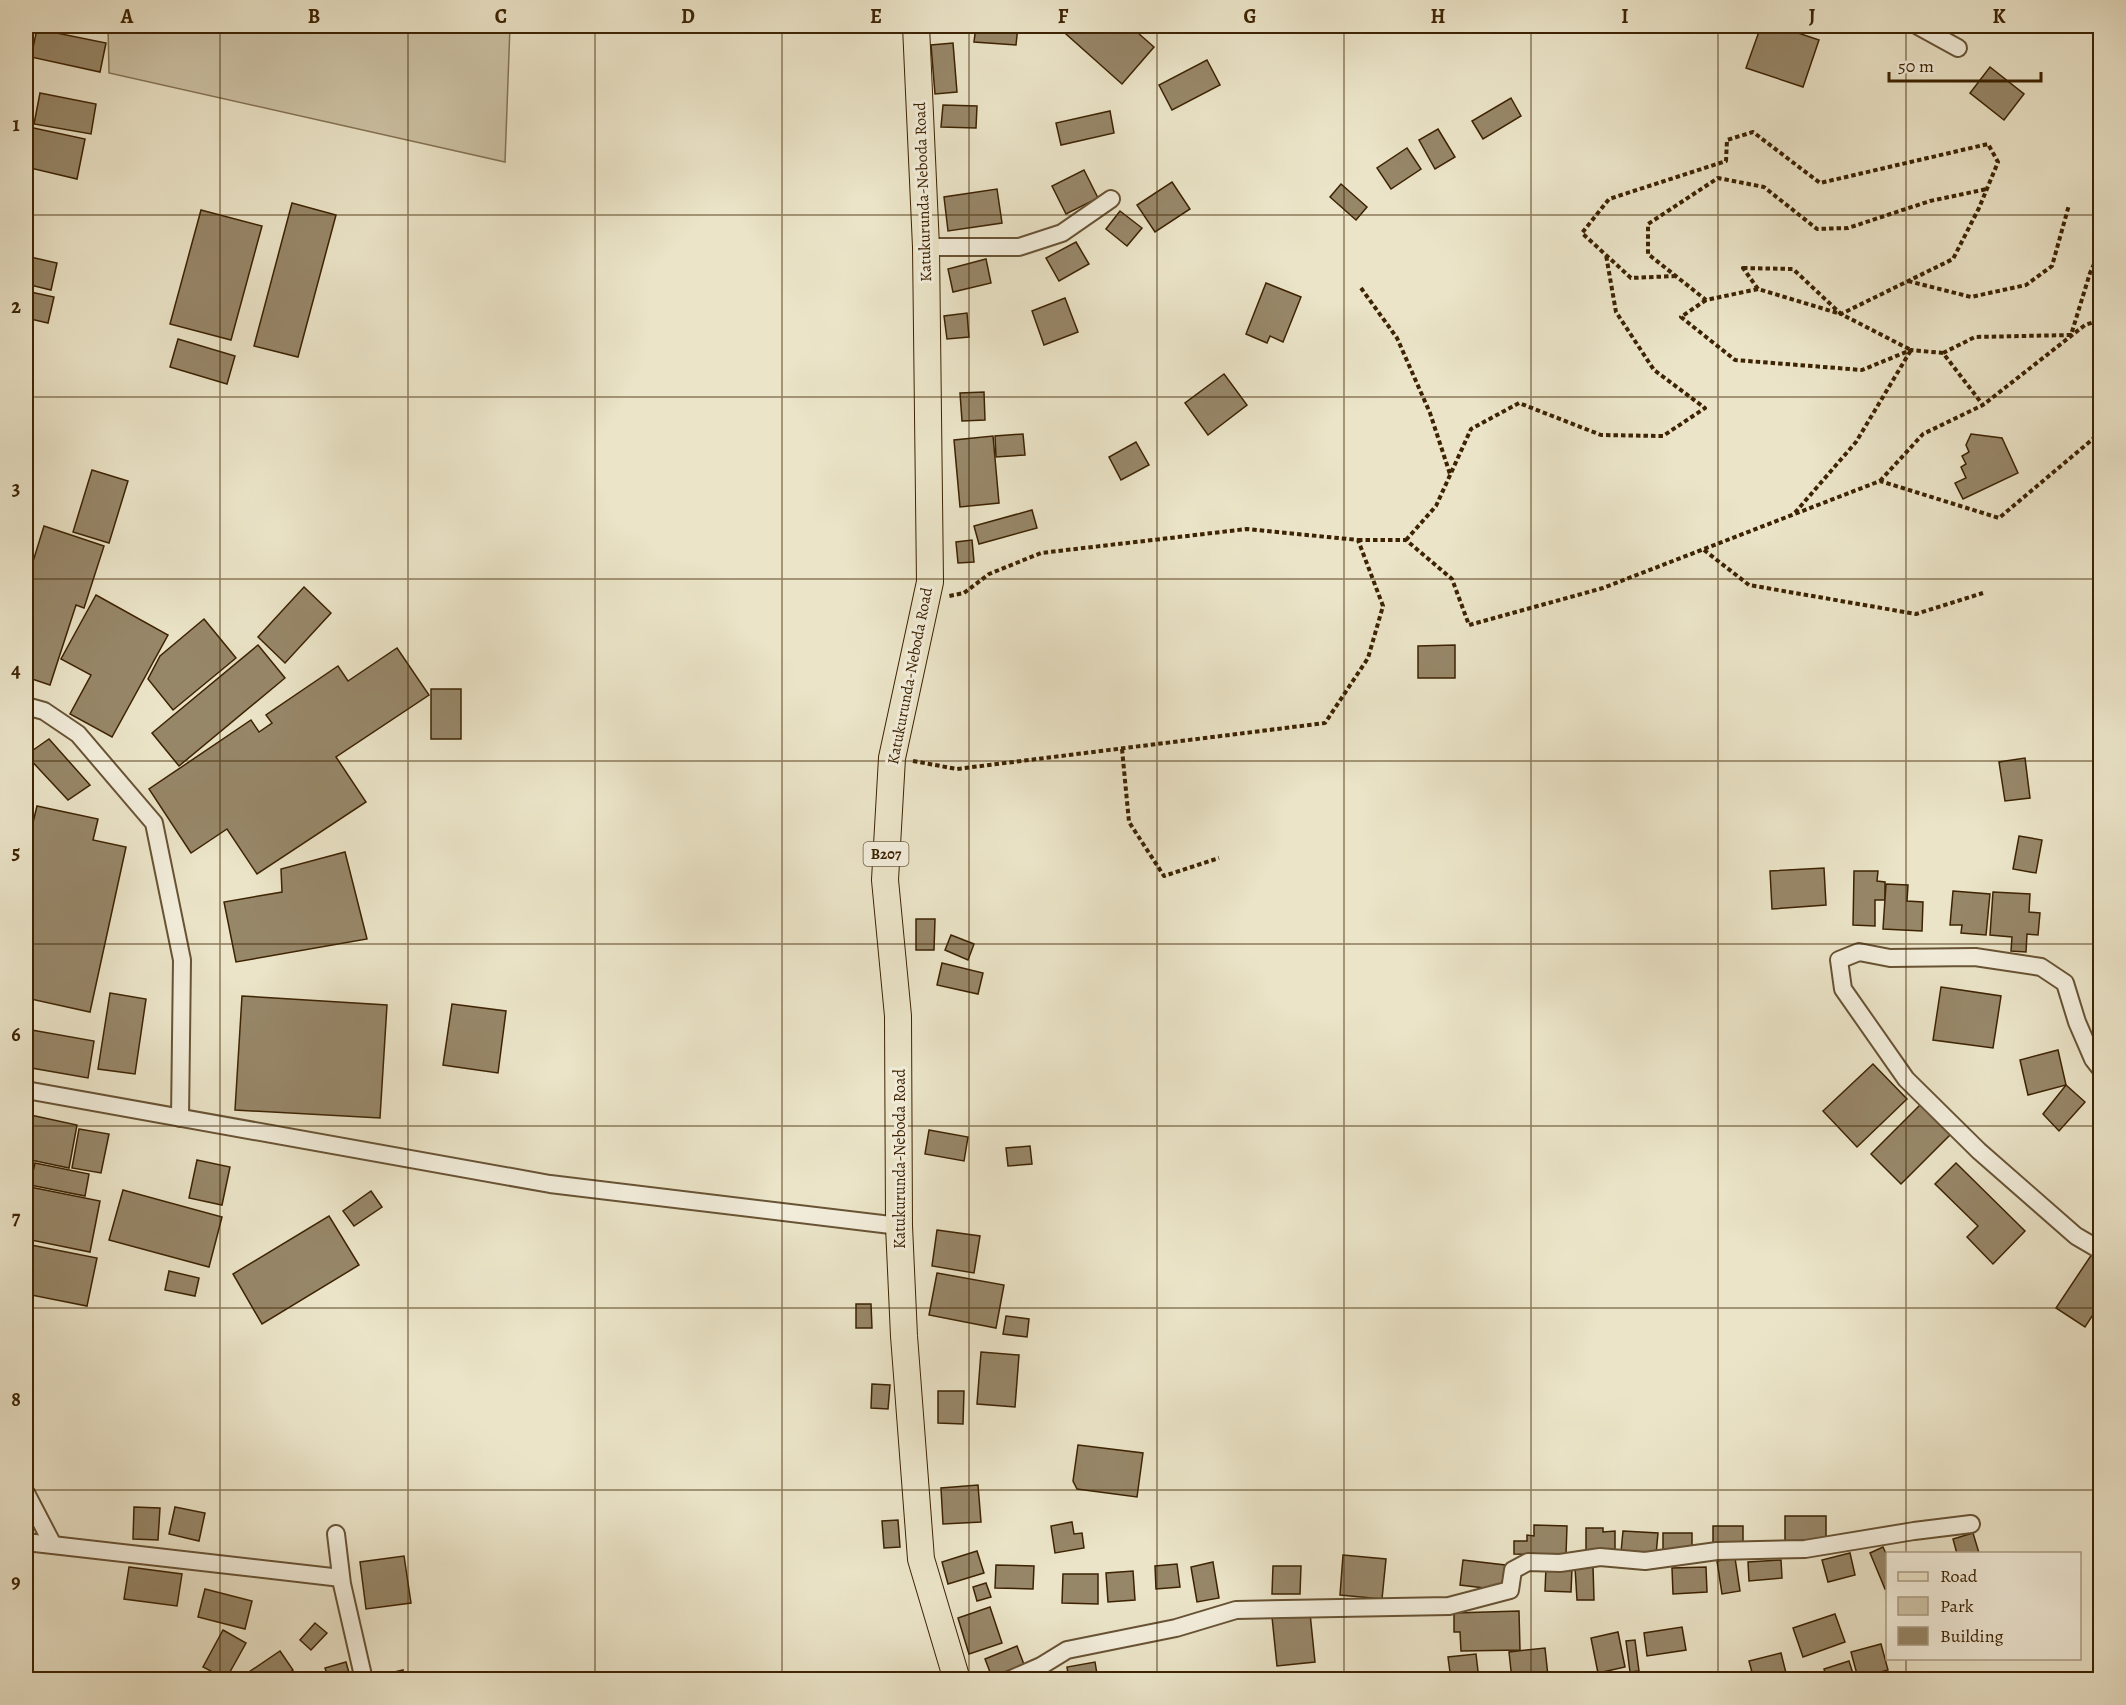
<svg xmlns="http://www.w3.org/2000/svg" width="2126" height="1705" viewBox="0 0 2126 1705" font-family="Alegreya,serif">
	<rect width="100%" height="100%" fill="#ebe4c8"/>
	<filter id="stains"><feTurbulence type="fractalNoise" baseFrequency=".00333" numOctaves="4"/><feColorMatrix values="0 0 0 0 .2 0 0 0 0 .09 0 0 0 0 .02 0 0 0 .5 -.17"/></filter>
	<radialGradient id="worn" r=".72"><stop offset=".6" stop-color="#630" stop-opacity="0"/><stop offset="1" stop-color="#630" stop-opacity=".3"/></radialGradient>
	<!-- green -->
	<polygon fill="#cdc3a6" stroke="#857354" stroke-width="1.5" points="108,26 510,26 505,162 109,73"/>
	<!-- building -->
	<g fill="#978769" stroke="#3d2302" stroke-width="1.5">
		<polygon points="65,26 109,26 109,28 66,33"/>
		<polygon points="976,26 1018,26 1016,45 974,42"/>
		<polygon points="1057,26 1130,26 1154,47 1122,84"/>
		<polygon points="1761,26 1777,26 1819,40 1803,87 1746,68"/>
		<polygon points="37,29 106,43 100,72 31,57"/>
		<polygon points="953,43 957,92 935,94 931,45"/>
		<polygon points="1207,60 1220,85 1172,110 1159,85"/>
		<polygon points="1990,67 2024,94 2004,120 1970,93"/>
		<polygon points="40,93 96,104 91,134 34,124"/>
		<polygon points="1511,98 1521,116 1483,139 1472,121"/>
		<polygon points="943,105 977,106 976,128 941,127"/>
		<polygon points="1110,111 1114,133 1061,145 1056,123"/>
		<polygon points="29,127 85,139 77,179 26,167 26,145"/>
		<polygon points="1438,129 1455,157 1435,169 1419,140"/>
		<polygon points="1407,148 1421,169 1391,189 1377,168"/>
		<polygon points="1084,170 1098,198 1066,214 1052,186"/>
		<polygon points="1172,182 1190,209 1155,232 1137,205"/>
		<polygon points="1341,184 1367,207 1356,220 1330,197"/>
		<polygon points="997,189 1002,223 948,231 944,197"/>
		<polygon points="292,203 336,215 298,357 254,346"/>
		<polygon points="201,210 262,226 231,340 170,324"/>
		<polygon points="1120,211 1142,228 1127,246 1106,229"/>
		<polygon points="1076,242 1089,264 1059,281 1046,258"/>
		<polygon points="26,256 57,263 51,290 26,284"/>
		<polygon points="986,259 991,283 953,292 948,269"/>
		<polygon points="1266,283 1301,297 1283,342 1270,336 1267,343 1246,334"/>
		<polygon points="26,291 54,297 48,323 26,318"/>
		<polygon points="1065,298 1078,332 1044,345 1032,311"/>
		<polygon points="967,313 969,337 947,339 944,316"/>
		<polygon points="178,339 235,356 227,384 170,367"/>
		<polygon points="1224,374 1247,405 1208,435 1185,403"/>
		<polygon points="984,392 985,420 962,421 960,393"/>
		<polygon points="1023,434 1025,455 996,457 995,436"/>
		<polygon points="1971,434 2002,438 2018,473 1963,499 1955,483 1966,478 1961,467 1966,464 1962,456 1969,452 1966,445"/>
		<polygon points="993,436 999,503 960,507 954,440"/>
		<polygon points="1136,442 1149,465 1121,480 1109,457"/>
		<polygon points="92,470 128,481 109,543 73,532"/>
		<polygon points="1032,510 1037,528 979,544 974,526"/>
		<polygon points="44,526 104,546 84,608 76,605 50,685 26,677 26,584"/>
		<polygon points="972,540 974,562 958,563 956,542"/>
		<polygon points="304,587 331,613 285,663 258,637"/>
		<polygon points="96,595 168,635 112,737 70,714 91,675 61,659"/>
		<polygon points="204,619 236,658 173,710 148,679 160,656"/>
		<polygon points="258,645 285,678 179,766 152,733"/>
		<polygon points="1455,645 1455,678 1418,678 1418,646"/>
		<polygon points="397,648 429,695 336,757 366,802 257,874 227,829 191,853 149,789 251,720 259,732 272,723 266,715 338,666 348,681"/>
		<rect x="431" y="689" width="30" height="50"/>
		<polygon points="49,739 90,785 68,800 26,755"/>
		<polygon points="2025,758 2030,798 2005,801 1999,762"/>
		<polygon points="37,806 98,819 93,840 126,847 90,1012 26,998 26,851"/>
		<polygon points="2019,836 2042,840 2036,873 2013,869"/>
		<polygon points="345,852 367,939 236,962 224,902 282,892 281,869"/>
		<polygon points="1824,868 1826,905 1772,909 1770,871"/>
		<polygon points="1854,871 1878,871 1877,881 1885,882 1885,900 1875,900 1875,926 1853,925"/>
		<polygon points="1886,884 1908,885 1907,901 1923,902 1922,931 1883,929"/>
		<polygon points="1953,891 1990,894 1986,935 1961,933 1962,925 1950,925"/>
		<polygon points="1993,892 2030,894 2029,912 2040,913 2038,935 2027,934 2026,952 2011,951 2012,937 1990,935"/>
		<polygon points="916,919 935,919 934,950 916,950"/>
		<polygon points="951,935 974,944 968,960 945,950"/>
		<polygon points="942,963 983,973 978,994 937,985"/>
		<polygon points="1941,987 2001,996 1993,1048 1933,1040"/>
		<polygon points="110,993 146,999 135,1074 98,1069"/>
		<polygon points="242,996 387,1005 380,1118 235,1110"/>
		<polygon points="452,1004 506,1011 498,1073 443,1065"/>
		<polygon points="26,1029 94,1041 88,1078 26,1067"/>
		<polygon points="2058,1050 2066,1085 2028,1095 2020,1060"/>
		<polygon points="1873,1064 1907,1099 1857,1147 1823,1111"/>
		<polygon points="2066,1085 2085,1102 2059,1131 2043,1114"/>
		<polygon points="1921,1104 1951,1134 1901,1184 1871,1154"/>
		<polygon points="26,1114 77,1125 69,1168 26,1159"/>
		<polygon points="79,1129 109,1134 101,1173 72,1168"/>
		<polygon points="929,1130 968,1137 964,1161 925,1154"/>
		<polygon points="1030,1146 1032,1164 1008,1166 1006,1148"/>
		<polygon points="197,1160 230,1167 222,1205 189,1198"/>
		<polygon points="35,1163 89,1174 85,1196 30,1185"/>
		<polygon points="1956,1163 2025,1231 1993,1264 1967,1237 1978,1226 1935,1184"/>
		<polygon points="30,1187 100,1201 90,1252 26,1239 26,1208"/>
		<polygon points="123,1190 222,1217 209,1267 109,1240"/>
		<polygon points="371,1191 382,1207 354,1226 343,1211"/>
		<polygon points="329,1216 359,1265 262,1324 233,1274"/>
		<polygon points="937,1230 980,1236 974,1273 932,1266"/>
		<polygon points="26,1244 97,1258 87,1306 26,1294"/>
		<polygon points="2092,1254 2100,1260 2100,1304 2085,1327 2056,1308"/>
		<polygon points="169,1271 199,1278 195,1296 165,1290"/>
		<polygon points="937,1273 1004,1285 996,1328 929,1315"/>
		<polygon points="856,1304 871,1304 872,1328 856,1328"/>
		<polygon points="1006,1316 1029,1319 1027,1337 1003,1334"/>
		<polygon points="981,1352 1019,1355 1015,1407 977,1404"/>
		<polygon points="872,1384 890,1385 888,1409 871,1408"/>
		<polygon points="938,1391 964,1391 963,1424 938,1423"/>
		<polygon points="1078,1445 1143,1453 1137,1497 1077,1489 1073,1481"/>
		<polygon points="978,1485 981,1522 943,1524 941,1488"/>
		<polygon points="134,1507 160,1508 158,1540 133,1539"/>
		<polygon points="175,1507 205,1513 199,1541 169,1534"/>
		<rect x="1785" y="1516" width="41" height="28"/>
		<polygon points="898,1520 900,1547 884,1548 882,1521"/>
		<polygon points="1072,1522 1074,1534 1082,1533 1084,1548 1055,1553 1051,1526"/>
		<polygon points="1534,1525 1567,1526 1566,1555 1514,1554 1514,1541 1527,1541 1527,1535 1534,1536"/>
		<rect x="1713" y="1526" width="30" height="18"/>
		<polygon points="1586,1528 1603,1528 1603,1532 1615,1531 1615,1556 1586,1556"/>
		<polygon points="1623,1531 1658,1533 1656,1555 1621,1552"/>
		<rect x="1663" y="1533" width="29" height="19"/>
		<polygon points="1973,1533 1979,1553 1957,1554 1953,1539"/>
		<polygon points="1883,1547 1888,1558 1888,1588 1885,1589 1870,1553"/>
		<polygon points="977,1551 984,1573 948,1584 942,1562"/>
		<polygon points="1850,1553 1855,1575 1828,1582 1822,1560"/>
		<polygon points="1343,1555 1386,1559 1382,1599 1340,1595"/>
		<polygon points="404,1556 411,1603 366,1609 360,1562"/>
		<polygon points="1735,1558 1740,1591 1722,1594 1717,1561"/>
		<polygon points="1463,1560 1505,1565 1501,1590 1460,1585"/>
		<polygon points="1781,1560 1782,1578 1749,1581 1748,1562"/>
		<polygon points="1213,1562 1219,1598 1197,1602 1191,1567"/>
		<polygon points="1177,1564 1180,1587 1156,1589 1155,1566"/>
		<polygon points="996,1565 1034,1566 1033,1589 995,1588"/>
		<polygon points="1273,1566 1301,1566 1300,1594 1272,1594"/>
		<polygon points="1593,1566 1594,1600 1577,1600 1575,1567"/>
		<polygon points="129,1567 182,1574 177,1606 124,1599"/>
		<polygon points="1546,1567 1572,1568 1571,1592 1545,1591"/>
		<polygon points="1706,1567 1707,1592 1673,1594 1672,1568"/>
		<polygon points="1133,1571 1135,1600 1108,1602 1106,1573"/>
		<polygon points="1063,1574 1098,1574 1098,1604 1062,1603"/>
		<polygon points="986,1583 991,1597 977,1601 973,1587"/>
		<polygon points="205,1589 252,1601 245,1629 198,1617"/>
		<polygon points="990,1607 1002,1643 969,1654 958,1618"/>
		<polygon points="1519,1611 1520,1650 1461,1651 1460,1632 1454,1632 1454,1613"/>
		<polygon points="1310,1613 1315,1662 1277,1666 1272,1617"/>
		<polygon points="1835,1614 1845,1642 1803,1657 1793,1628"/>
		<polygon points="315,1623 327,1633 311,1650 300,1640"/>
		<polygon points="1682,1627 1686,1650 1647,1656 1644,1633"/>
		<polygon points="223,1630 246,1643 226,1679 203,1667"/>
		<polygon points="1618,1632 1625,1667 1598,1673 1591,1638"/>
		<polygon points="1635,1640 1639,1671 1630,1672 1626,1641"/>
		<polygon points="1881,1644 1888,1670 1858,1678 1851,1652"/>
		<polygon points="1017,1646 1025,1667 993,1680 985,1659"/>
		<polygon points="1545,1648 1548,1676 1512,1680 1509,1652"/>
		<polygon points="280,1651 293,1670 279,1680 245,1680 243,1676"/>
		<polygon points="1781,1653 1787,1677 1754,1680 1749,1661"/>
		<polygon points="1476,1654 1479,1680 1451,1680 1448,1657"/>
		<polygon points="1849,1661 1855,1680 1827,1680 1824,1669"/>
		<polygon points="346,1662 351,1680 329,1680 325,1668"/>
		<polygon points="1095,1662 1098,1680 1069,1680 1067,1667"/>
		<polygon points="403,1670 405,1680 391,1680 390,1673"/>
		<polygon points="1707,1674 1708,1680 1687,1680"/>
	</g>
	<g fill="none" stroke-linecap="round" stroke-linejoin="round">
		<defs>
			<g id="street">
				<polyline points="1918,26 1958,48"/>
				<polyline points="926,247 1019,247 1062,233 1111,199"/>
				<polyline points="26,706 44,711 78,734 154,823 182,960 180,1118"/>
				<polyline points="2100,1068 2093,1059 2077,1022 2065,983 2041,967 1975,957 1890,958 1859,952 1839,960 1843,989 1906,1079 1979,1151 2076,1236 2100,1250"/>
				<polyline points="26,1090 550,1184 899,1226"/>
				<polyline points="26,1493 52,1543"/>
				<polyline points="336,1534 342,1584 364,1680"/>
				<polyline points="26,1542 341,1578"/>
				<polyline points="1009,1680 1041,1666 1067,1650 1176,1628 1236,1610 1449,1606 1510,1590 1513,1570 1528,1562 1560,1563 1600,1557 1645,1561 1717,1551 1805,1549 1914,1531 1971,1524"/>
			</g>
			<polyline id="primary" points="916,26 926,247 930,582 892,758 885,880 898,1016 899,1226 904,1336 921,1559 957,1680"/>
		</defs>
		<!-- street casing -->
		<use href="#street" stroke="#685334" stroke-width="20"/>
		<!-- primary casing -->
		<use href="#primary" stroke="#3d2302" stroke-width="28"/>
		<!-- path -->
		<g stroke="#3d2302" stroke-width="4" stroke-dasharray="4.5 3" stroke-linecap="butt">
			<polygon points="1743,268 1793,269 1841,314 1758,289"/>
			<polyline points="1676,276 1631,278 1582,233 1609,199 1726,161 1727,140 1753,132 1820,183 1988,144 1998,162 1979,208 1953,259 1841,314 1911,350 1856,442 1793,515"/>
			<polyline points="1908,281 1971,297 2026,285 2052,266 2069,205"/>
			<polyline points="1361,288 1397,338 1430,413 1450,474"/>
			<polyline points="1758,289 1706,300 1648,254 1648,224 1718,178 1764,187 1817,229 1848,228 1930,201 1987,189"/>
			<polyline points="1706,300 1681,317 1735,360 1862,370 1911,350 1943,353 1983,405"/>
			<polyline points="1943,353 1975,337 2071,335 2090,273 2100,251"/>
			<polyline points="1880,481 1923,434 1983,405 2085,325 2100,320"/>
			<polyline points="1358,540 1406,540 1452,579 1469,625 1603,588 1880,481 1999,518 2100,433"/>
			<polyline points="1406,540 1436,506 1471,429 1519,403 1601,435 1663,436 1705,408 1654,370 1616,312 1606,255"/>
			<polyline points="1704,550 1749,585 1916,614 1983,593"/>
			<polyline points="1122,749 1129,822 1164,876 1219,858"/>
			<polyline points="913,761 957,769 1325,723 1368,658 1383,606 1358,540 1247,529 1041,553 989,574 964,593 949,596"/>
		</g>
		<!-- street -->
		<use href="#street" stroke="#f2eddb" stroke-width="16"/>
		<!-- primary -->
		<use href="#primary" stroke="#ebe4c8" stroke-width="26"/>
	</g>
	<!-- grid -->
	<path fill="none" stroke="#3d2302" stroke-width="1.5" stroke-opacity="0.55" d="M220,26V1680M408,26V1680M595,26V1680M782,26V1680M969,26V1680M1157,26V1680M1344,26V1680M1531,26V1680M1718,26V1680M1906,26V1554M26,215H2100M26,397H2100M26,579H2100M26,761H2100M26,944H2100M26,1126H2100M26,1308H2100M26,1490H2100M1906,1658V1680"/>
	<g text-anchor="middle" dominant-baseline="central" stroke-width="6" stroke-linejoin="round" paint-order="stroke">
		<!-- shield labels -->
		<rect fill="#f2eddb" stroke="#736043" stroke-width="1.5" x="863.5" y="842" width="45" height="24" rx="4.5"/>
		<g font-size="15" font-weight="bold" fill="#3d2302">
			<text x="886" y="854">B207</text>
		</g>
		<!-- street labels -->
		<g font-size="16" fill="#3d2302" stroke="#f2eddb">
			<text transform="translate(923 192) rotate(-92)">Katukurunda-Neboda Road</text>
			<text transform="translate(910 676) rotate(-79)">Katukurunda-Neboda Road</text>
			<text transform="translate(900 1159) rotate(-90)">Katukurunda-Neboda Road</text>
		</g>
	</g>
	<!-- margin -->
	<rect width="2126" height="1705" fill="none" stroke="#ebe4c8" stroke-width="66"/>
	<!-- legend -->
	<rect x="1886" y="1552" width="195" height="108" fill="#f2eddb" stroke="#aa9c84" stroke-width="1.5"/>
	<rect x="1898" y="1572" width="30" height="9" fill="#ebe4c8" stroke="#aa9c84" stroke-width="1.5"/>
	<text x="1940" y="1582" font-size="18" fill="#3d2302">Road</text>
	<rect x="1898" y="1597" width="30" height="18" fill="#cdc3a6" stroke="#aa9c84" stroke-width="1.5"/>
	<text x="1940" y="1612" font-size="18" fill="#3d2302">Park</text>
	<rect x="1898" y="1627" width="30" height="18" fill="#978769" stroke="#aa9c84" stroke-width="1.5"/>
	<text x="1940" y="1642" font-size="18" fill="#3d2302">Building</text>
	<!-- scale -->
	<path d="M1889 72v9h152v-9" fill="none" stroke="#3d2302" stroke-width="3"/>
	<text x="1898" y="72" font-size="18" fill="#3d2302" stroke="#f2eddb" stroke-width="4.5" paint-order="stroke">50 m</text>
	<rect x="33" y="33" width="2060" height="1639" fill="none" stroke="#3d2302" stroke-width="2"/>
	<g font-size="20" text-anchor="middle" font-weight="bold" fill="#3d2302">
		<text x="127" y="23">A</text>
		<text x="314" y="23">B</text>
		<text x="501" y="23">C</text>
		<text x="688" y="23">D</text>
		<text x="876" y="23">E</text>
		<text x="1063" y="23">F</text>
		<text x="1250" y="23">G</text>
		<text x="1438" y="23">H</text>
		<text x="1625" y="23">I</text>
		<text x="1812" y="23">J</text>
		<text x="1999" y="23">K</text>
		<text x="16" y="131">1</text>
		<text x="16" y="313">2</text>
		<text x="16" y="495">3</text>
		<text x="16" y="677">4</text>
		<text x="16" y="859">5</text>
		<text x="16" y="1041">6</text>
		<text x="16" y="1224">7</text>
		<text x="16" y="1406">8</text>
		<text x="16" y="1588">9</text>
	</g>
	<rect width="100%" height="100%" filter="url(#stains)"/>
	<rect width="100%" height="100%" fill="url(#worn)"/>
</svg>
